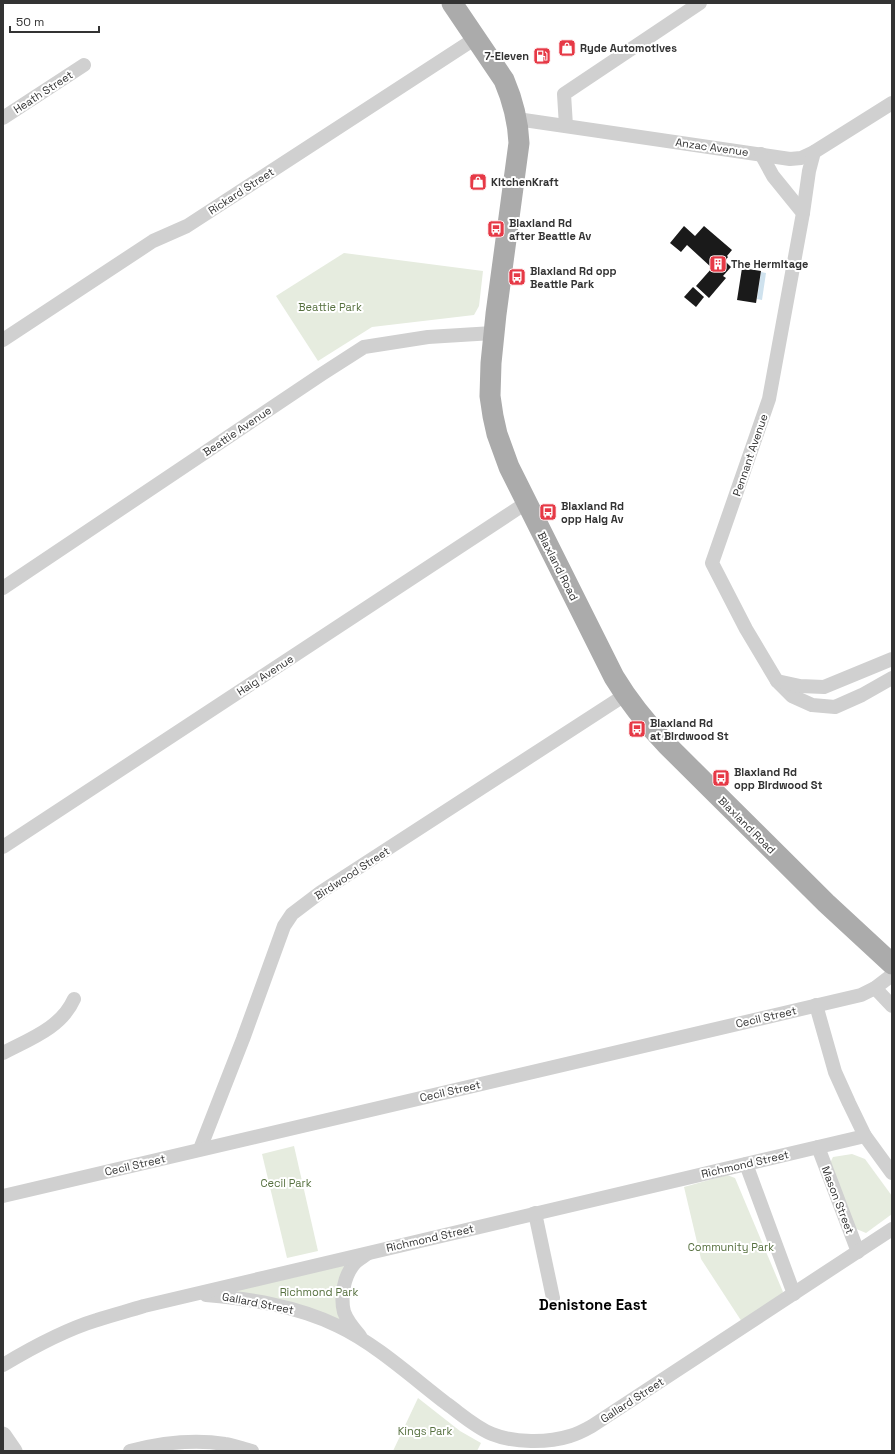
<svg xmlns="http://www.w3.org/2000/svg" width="895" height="1454" viewBox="0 0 895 1454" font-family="'Space Grotesk',sans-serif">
	<rect width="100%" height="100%" fill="#fff"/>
	<!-- green -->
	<g fill="#e6ecdf">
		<polygon points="344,253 483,271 479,306 474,315 372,327 318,361 276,296"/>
		<polygon points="294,1146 318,1251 287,1258 262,1154"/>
		<polygon points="852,1154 865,1159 892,1196 892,1214 866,1233 854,1228 828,1167 833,1157"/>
		<polygon points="727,1175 735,1178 783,1292 780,1297 742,1322 701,1259 684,1187"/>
		<polygon points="350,1263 349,1328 229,1293 245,1288"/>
		<polygon points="418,1398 460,1431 481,1443 477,1451 393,1451"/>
	</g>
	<!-- water -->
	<polygon fill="#cfe2ee" points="761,272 766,273 762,300 757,299"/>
	<!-- building -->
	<g fill="#1a1a1a">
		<polygon points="684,226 695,236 704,226 732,250 727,256 728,257 725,261 731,267 723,276 726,278 709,298 696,286 712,268 687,245 681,252 670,243"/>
		<polygon points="742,268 761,271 756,303 737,300"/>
		<polygon points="693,287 704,297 696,307 684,297"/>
	</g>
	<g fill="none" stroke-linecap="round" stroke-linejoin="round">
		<!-- minor -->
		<g stroke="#d0d0d0" stroke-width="14">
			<polyline points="3,118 84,65"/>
			<polyline points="517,119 790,159 801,158 814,152 892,103"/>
			<polyline points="566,126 564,94 700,3"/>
			<polyline points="761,154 773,176 803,213 769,399 712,563 746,629 777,681 792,696 812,705 835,707 862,695 892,678"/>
			<polyline points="803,213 809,171 814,152"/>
			<polyline points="3,340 153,241 187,226 476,38"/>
			<polyline points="3,588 322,374 364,347 428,337 493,333"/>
			<polyline points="777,681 800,686 824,687 892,659"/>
			<polyline points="3,847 526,503"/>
			<polyline points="875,988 892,1006"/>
			<polyline points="816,1005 835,1072 849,1103 865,1136 892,1173"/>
			<path d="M3,1053C30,1039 61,1028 74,999"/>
			<polyline points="818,1147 858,1252"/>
			<polyline points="200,1149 243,1039 284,926 292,914 321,892 625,695"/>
			<polyline points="746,1164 794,1294"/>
			<polyline points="3,1196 861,995 875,988 892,975"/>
			<polyline points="535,1213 553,1298"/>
			<path d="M206,1295C251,1299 297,1306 338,1326C376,1344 413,1378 447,1404C461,1414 475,1427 492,1434C514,1443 548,1443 570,1436C577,1434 585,1430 592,1426L892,1229"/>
			<path d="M360,1336C354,1329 347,1321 344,1312C340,1297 344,1276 354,1264C357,1260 363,1257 367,1254"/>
			<path d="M3,1365C33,1347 64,1330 97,1320C112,1315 128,1311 144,1306L865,1136"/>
			<path d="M130,1451C161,1443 193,1439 225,1444C234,1445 243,1449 252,1451"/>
		</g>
		<!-- tertiary -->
		<polyline stroke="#d0d0d0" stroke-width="17" points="3,1435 14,1451"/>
		<!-- primary -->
		<path stroke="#ababab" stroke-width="21" d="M452,3L504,80C513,101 518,120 519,143L496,314L491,363L490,396L493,416L497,434L509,467L614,677C629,702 647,724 667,745L826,903L892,964"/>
	</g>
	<!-- icons -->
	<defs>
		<symbol id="shop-square" viewBox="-11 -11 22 22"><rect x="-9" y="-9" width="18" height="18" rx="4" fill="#e63946" stroke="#fff"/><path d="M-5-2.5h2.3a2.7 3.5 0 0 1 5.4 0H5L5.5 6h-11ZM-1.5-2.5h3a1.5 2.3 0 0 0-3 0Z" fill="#fff"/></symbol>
		<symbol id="fuel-square" viewBox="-11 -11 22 22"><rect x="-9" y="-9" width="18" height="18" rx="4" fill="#e63946" stroke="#fff"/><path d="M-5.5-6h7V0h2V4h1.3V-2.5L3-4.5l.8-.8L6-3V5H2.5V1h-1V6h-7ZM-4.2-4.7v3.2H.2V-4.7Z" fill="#fff"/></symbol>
		<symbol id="bus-square" viewBox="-11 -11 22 22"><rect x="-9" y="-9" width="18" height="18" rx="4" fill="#e63946" stroke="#fff"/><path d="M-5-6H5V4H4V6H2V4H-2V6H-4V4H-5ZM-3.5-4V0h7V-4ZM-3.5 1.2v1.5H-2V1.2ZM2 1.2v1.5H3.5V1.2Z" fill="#fff"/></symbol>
		<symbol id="building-square" viewBox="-11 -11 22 22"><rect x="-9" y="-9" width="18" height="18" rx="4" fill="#e63946" stroke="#fff"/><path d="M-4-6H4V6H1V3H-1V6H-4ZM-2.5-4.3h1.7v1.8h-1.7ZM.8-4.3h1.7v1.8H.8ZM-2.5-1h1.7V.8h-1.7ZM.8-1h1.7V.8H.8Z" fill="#fff"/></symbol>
	</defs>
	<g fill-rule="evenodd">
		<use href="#shop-square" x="557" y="38" width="20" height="20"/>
		<use href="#fuel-square" x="532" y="46" width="20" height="20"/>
		<use href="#shop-square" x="468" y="172" width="20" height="20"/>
		<use href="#bus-square" x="486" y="219" width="20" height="20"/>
		<use href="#building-square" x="708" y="254" width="20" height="20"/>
		<use href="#bus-square" x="507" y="267" width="20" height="20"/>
		<use href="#bus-square" x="538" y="502" width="20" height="20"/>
		<use href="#bus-square" x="627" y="719" width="20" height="20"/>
		<use href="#bus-square" x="711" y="768" width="20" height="20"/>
	</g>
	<g text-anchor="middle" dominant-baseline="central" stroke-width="4" stroke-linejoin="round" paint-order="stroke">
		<!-- poi labels -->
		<g font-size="11" font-weight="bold" fill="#333" stroke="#fff" text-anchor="start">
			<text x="580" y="48">Ryde Automotives</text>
			<text x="529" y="56" text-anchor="end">7-Eleven</text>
			<text x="491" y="182">KitchenKraft</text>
			<text x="509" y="223">Blaxland Rd<tspan x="509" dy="13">after Beattie Av</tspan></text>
			<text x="731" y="264">The Hermitage</text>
			<text x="530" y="271">Blaxland Rd opp<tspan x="530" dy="13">Beattie Park</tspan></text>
			<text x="561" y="506">Blaxland Rd<tspan x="561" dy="13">opp Haig Av</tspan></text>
			<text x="650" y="723">Blaxland Rd<tspan x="650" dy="13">at Birdwood St</tspan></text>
			<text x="734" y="772">Blaxland Rd<tspan x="734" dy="13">opp Birdwood St</tspan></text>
		</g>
		<!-- street labels -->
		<g font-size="11" fill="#333" stroke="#fff">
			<text transform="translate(43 92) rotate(-33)">Heath Street</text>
			<text transform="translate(712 147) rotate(8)">Anzac Avenue</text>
			<text transform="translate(241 191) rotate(-33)">Rickard Street</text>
			<text transform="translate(237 431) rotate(-34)">Beattie Avenue</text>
			<text transform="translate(750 455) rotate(-71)">Pennant Avenue</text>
			<text transform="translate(558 566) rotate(63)">Blaxland Road</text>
			<text transform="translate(265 675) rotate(-33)">Haig Avenue</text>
			<text transform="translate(747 825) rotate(45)">Blaxland Road</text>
			<text transform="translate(352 873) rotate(-33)">Birdwood Street</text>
			<text transform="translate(766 1017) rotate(-13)">Cecil Street</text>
			<text transform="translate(450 1091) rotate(-13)">Cecil Street</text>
			<text transform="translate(745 1164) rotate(-13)">Richmond Street</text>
			<text transform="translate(135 1165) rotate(-13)">Cecil Street</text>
			<text transform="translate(838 1200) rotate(69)">Mason Street</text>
			<text transform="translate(430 1238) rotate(-13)">Richmond Street</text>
			<text transform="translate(258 1303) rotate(11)">Gallard Street</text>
			<text transform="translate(632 1400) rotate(-33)">Gallard Street</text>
		</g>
		<!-- park labels -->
		<g font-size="11" fill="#56703f" stroke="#fff">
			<text x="330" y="307">Beattie Park</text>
			<text x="286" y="1183">Cecil Park</text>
			<text x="731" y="1247">Community Park</text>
			<text x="319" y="1292">Richmond Park</text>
			<text x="425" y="1431">Kings Park</text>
		</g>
		<!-- district labels -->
		<g font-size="15" font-weight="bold" fill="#000" stroke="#fff">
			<text x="593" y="1304">Denistone East</text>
		</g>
	</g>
	<!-- border -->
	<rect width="895" height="1454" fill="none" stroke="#333333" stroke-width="8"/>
	<!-- scale -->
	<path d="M10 26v6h89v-6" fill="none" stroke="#333333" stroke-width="2"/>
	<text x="16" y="26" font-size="12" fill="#333333" stroke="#ffffff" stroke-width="3" paint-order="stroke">50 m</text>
</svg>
